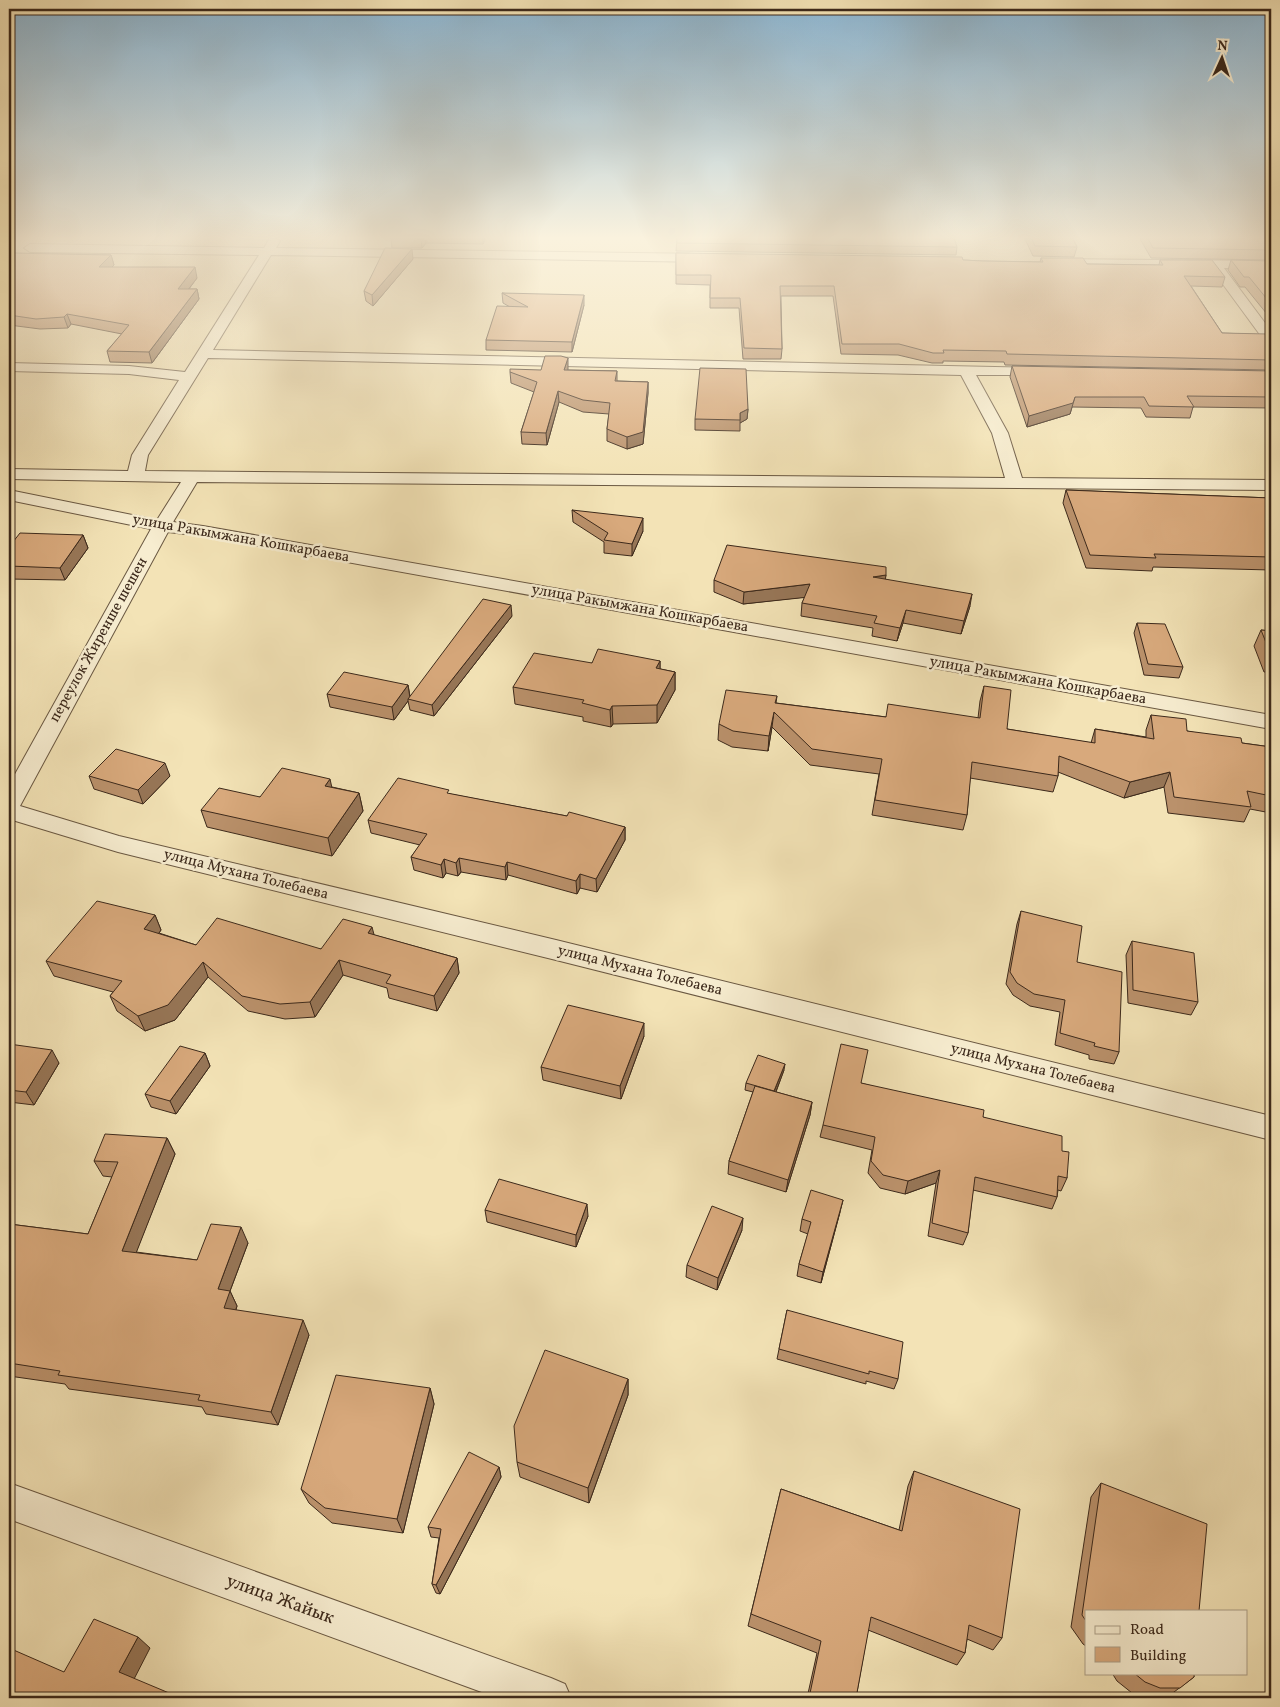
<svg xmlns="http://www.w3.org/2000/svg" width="1280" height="1707" viewBox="0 0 1280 1707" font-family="Vollkorn,serif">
	<rect width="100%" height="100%" fill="#f3e3b6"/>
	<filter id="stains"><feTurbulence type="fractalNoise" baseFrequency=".004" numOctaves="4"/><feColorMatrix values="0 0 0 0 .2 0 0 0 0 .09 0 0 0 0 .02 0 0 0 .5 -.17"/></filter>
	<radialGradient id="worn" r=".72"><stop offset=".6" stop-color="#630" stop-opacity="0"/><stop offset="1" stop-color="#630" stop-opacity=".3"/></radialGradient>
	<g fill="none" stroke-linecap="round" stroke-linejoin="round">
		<defs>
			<g id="minor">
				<path d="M274,237L280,241L276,248L707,254L713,258L707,262L271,255L213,350L1042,368L1047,369L1049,372L1047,375H976L1008,433L1022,478L1271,480V490L197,482L173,522L203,526L1271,715V729L203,536L168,532L20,806L119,836L556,940L1271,1116V1140L556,960L118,852L9,819V785L151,529L9,500V490L157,520L181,482L9,479V469L128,471L132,455L179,380L129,374L9,371V363L129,366L185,372L259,255L30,252L24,248L30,244L264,248L270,238ZM208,358L961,375L992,433L1005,478L145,471L148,455Z"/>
				<polygon points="1056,259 1271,261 1271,269 1224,268 1271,331 1271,344 1266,343 1211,268 1052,266 1050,263 1052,260"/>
				<polygon points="9,1483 551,1678 565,1684 571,1698 498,1698 9,1519"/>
			</g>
		</defs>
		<!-- minor casing -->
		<use href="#minor" stroke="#6a5842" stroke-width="2"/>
		<!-- minor -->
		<use href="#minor" fill="#f7edd0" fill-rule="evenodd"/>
	</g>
	<!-- wall -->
	<g fill="#ba916b" stroke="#3c291b">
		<polygon points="391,237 486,237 483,244 426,243 422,248 392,248"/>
		<polygon points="677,237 957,247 956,255 676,251"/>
		<polygon points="1024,237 1072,237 1077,247 1074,257 1033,256"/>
		<polygon points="1139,237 1271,237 1271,260 1151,258"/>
		<polygon points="9,253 111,255 114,265 111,267 197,278 189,289 197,289 199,299 152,363 110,362 107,351 122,334 71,324 68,328 40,329 9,325"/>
		<polygon points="676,253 963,260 983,261 1040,262 1041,258 1087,264 1159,265 1160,260 1225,277 1222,287 1191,286 1222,333 1271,335 1271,370 1005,365 1004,362 943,361 943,363 932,363 898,355 841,354 833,296 781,296 782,349 781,359 743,359 739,308 710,308 710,285 676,284"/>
		<polygon points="413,259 373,306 366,301 364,291"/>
		<polygon points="1231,260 1271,261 1271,319 1245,287 1240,287 1228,270"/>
		<polygon points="502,293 584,305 572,352 486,350 486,340 510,307 503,303"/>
		<polygon points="1012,366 1271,371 1271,408 1193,407 1190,418 1146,417 1141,408 1072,407 1070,414 1027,427 1010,377"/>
		<polygon points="568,370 617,371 617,381 648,382 648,393 643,444 627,449 607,441 607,429 609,414 583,412 559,402 547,445 522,444 521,432 534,392 511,383 510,372"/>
		<polygon points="748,409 747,419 740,423 740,431 695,430 695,419"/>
		<polygon points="1066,490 1271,498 1271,570 1153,567 1152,571 1086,568 1063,503"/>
		<polygon points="572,510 643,531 632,556 604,553 604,542 573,522"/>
		<polygon points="83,535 88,548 65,580 9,579 9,547"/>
		<polygon points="886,575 885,579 970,606 961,634 903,623 897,641 872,636 873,628 801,616 802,603 805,597 743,604 714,592 714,580"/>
		<polygon points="512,616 434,716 410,710 408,701 394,720 330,707 327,694 408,685 410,696"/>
		<polygon points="1137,623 1183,667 1179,678 1144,675 1134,633"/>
		<polygon points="1261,630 1271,631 1271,680 1268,672 1264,672 1254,646"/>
		<polygon points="660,661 660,669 675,672 675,690 657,723 613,724 611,727 583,721 583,717 515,704 513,687 592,663"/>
		<polygon points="984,686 1007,729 1091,743 1095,729 1146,737 1146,730 1151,715 1187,731 1242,743 1271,747 1271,813 1250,809 1244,822 1168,813 1164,787 1124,798 1058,772 1058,776 1053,792 970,778 967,815 963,830 872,815 879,774 810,765 772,727 768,751 732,747 718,740 719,724 777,696 776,703 886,717 978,718 980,701"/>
		<polygon points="89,776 170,776 143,804 94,789"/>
		<polygon points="332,787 359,793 363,811 332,856 207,827 201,810 260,797"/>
		<polygon points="450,794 625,827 625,840 597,892 580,888 577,894 508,875 506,880 461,872 458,876 446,873 443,878 414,870 411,857 420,845 371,833 368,820"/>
		<polygon points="1021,911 1077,962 1119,1052 1114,1064 1089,1059 1089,1055 1055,1045 1060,1012 1030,1006 1013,995 1006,984 1017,924"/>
		<polygon points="155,915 161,930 159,933 196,945 321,949 374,935 457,958 459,973 437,1011 389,998 387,988 343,975 315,1017 285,1019 248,1011 208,977 175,1020 145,1031 117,1011 110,996 113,992 54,976 46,961"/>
		<polygon points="1132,941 1198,1002 1191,1015 1128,1003 1126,955"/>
		<polygon points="644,1036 621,1099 543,1080 541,1067"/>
		<polygon points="9,1044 59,1063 34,1105 9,1102"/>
		<polygon points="205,1053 210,1066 176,1114 151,1107 145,1094"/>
		<polygon points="784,1070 776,1092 812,1102 810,1115 786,1192 728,1174 729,1161 753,1092 745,1090 746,1083"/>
		<polygon points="861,1083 983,1117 1062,1151 1067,1178 1061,1191 1058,1190 1057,1197 1052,1209 973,1190 968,1233 963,1245 928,1236 936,1183 905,1194 880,1188 868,1173 872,1150 820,1137 823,1125"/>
		<polygon points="167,1138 175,1154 136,1252 197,1260 248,1243 230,1291 237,1306 236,1310 309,1335 278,1425 206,1414 202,1407 69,1389 65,1384 9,1376 9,1224 88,1234 112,1177 103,1176 94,1161"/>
		<polygon points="485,1210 588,1216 576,1247 487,1222"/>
		<polygon points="840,1212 821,1283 797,1276 799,1264 808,1234 800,1231 802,1219"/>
		<polygon points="742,1230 717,1290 686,1277 687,1265"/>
		<polygon points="787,1310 898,1379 894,1389 866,1381 866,1384 777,1359"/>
		<polygon points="628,1379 628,1395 589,1503 520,1477 517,1462"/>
		<polygon points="430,1388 434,1404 403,1533 332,1523 309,1503 301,1489"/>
		<polygon points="499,1467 501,1477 440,1594 436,1593 432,1584 439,1538 431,1537 428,1527"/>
		<polygon points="914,1471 1002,1638 993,1650 967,1639 965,1653 957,1665 868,1630 856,1698 807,1698 817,1653 748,1626 781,1489 899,1530 908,1486"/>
		<polygon points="1101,1483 1086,1611 1086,1646 1083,1644 1071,1627 1091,1497"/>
		<polygon points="1112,1673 1194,1673 1194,1677 1166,1698 1146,1698 1132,1693 1117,1681"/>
	</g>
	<!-- shaded-wall -->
	<g fill="#977657" stroke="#3c291b">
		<polygon points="422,237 425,237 426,243 422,248 421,239"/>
		<polygon points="483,237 486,237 483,244"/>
		<polygon points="412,249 413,259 373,306 372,295"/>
		<polygon points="111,255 114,265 102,277 99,267"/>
		<polygon points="195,267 197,278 181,299 178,289"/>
		<polygon points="197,289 199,299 152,363 149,352"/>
		<polygon points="584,295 584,305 572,352 572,342"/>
		<polygon points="67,314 71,324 68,328 64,317"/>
		<polygon points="568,358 568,369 565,382 564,370"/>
		<polygon points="648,382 648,393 643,444 627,449 627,437"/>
		<polygon points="558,391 559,402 547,445 546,433"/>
		<polygon points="1075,397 1070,414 1027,427 1029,416"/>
		<polygon points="748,409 747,419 740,423 740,413"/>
		<polygon points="643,518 643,531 632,556 632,544"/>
		<polygon points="83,535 88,548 65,580 60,568"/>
		<polygon points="886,575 884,588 873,577"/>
		<polygon points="810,584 809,597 743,604 744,592"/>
		<polygon points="972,594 970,606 961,634 964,621"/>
		<polygon points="511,605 512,616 434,716 432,705"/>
		<polygon points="906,610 903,623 897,641 900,628"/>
		<polygon points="660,661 660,679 656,668"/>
		<polygon points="675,672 675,690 657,723 657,705"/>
		<polygon points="408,685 410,698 408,699 408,701 394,720 392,707"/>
		<polygon points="612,706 613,724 611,727 610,710"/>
		<polygon points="774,712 772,727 768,751 769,736"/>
		<polygon points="165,763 170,776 143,804 138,790"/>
		<polygon points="1170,772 1164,787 1124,798 1130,782"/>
		<polygon points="330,779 334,797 325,786"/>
		<polygon points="359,793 363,811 332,856 328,838"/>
		<polygon points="625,827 625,840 597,892 596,879"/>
		<polygon points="459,858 461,872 458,876 456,863"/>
		<polygon points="444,859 446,873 443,878 441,865"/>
		<polygon points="507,862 508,875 506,880 505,867"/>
		<polygon points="580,874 580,888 577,894 576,881"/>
		<polygon points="155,915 161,930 151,944 144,929"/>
		<polygon points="372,927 376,942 368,933"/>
		<polygon points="457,958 459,973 437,1011 434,996"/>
		<polygon points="339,960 343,975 315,1017 310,1002"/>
		<polygon points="203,962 208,977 175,1020 145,1031 138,1016"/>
		<polygon points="644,1023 644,1036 621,1099 620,1086"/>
		<polygon points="52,1050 59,1063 34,1105 26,1092"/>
		<polygon points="205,1053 210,1066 176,1114 170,1101"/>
		<polygon points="785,1064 784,1070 773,1099 774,1092"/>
		<polygon points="812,1102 810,1115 786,1192 788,1180"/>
		<polygon points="167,1138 175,1154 131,1266 122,1251"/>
		<polygon points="940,1170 936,1183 905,1194 908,1181"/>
		<polygon points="9,1178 12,1183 9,1189"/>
		<polygon points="843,1200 840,1212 821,1283 823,1272"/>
		<polygon points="587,1204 588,1216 576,1247 576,1235"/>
		<polygon points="743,1218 742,1230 717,1290 718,1278"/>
		<polygon points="241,1227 248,1243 230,1291 237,1306 231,1322 224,1308 218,1289"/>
		<polygon points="303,1320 309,1335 278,1425 271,1412"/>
		<polygon points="628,1379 628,1395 589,1503 588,1488"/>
		<polygon points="430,1388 434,1404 403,1533 397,1519"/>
		<polygon points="499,1467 501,1477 440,1594 436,1585"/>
		<polygon points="138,1637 150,1648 132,1683 119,1672"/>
	</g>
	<!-- building -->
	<g fill="#d8a97c" stroke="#3c291b">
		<polygon points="391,237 422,237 421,239 390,238"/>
		<polygon points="677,237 954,237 957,247 677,243"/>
		<polygon points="1031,237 1072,237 1077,247 1035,246"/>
		<polygon points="1147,237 1271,237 1271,250 1153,248"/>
		<polygon points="385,248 412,249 372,295 364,291"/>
		<polygon points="9,253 111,255 99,267 195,267 178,289 197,289 149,352 107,351 129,325 67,314 64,317 36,319 9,315"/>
		<polygon points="676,253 962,257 963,260 983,261 1043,262 1041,258 1083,258 1087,264 1163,265 1160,260 1212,260 1225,277 1184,276 1222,333 1268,334 1271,335 1271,360 1007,354 1006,351 943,350 944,353 933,353 899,344 842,344 834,286 780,286 782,349 744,348 740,298 710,298 711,275 676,275"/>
		<polygon points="1231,260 1271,261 1271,304 1249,277 1244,277"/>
		<polygon points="502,293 584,295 572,342 486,340 497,306 528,307"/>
		<polygon points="545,356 561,356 568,358 564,370 617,371 615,381 648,382 643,432 627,437 607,429 610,403 583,400 558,391 546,433 521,432 537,382 510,372 510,369 541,370"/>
		<polygon points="1012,366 1271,371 1271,397 1187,396 1194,407 1149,406 1144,397 1075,397 1073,403 1029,416"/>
		<polygon points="700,368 746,369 748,409 740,413 740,420 695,419"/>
		<polygon points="1066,490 1271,498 1271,557 1154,554 1156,558 1090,555"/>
		<polygon points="572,510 643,518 632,544 604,540 608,533"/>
		<polygon points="20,533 83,535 60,568 9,566 9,547"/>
		<polygon points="727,545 886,567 886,575 873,577 972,594 964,621 906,610 900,628 874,623 877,616 802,603 810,584 744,592 714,580"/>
		<polygon points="483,599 511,605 432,705 408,699"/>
		<polygon points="1137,623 1165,624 1183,667 1148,664"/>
		<polygon points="1261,630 1271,631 1271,655"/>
		<polygon points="598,649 660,661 656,668 675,672 657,705 612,706 610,710 582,703 584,700 513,687 534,653 592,663"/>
		<polygon points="344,672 408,685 392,707 327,694"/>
		<polygon points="984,686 1011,690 1007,729 1095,743 1095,729 1154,739 1151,715 1186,719 1187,731 1241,738 1242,743 1271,747 1271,796 1247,791 1251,807 1174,797 1170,772 1130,782 1059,756 1058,776 972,762 967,815 875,800 882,759 812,749 774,712 769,736 733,731 719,724 726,690 777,696 775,703 886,717 888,704 980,718"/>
		<polygon points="116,749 165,763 138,790 89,776"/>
		<polygon points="282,768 330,779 325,786 359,793 328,838 201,810 219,788 260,797"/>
		<polygon points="398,778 449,790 447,793 567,816 569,812 625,827 596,879 580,874 576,881 507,862 505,867 459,858 456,863 444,859 441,865 411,857 427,834 368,820"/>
		<polygon points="97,901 155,915 144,929 196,945 217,918 321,949 343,919 372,927 368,933 457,958 434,996 386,983 391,975 339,960 310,1002 280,1004 242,996 203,962 168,1005 138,1016 110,996 122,981 46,961"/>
		<polygon points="1021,911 1082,926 1077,962 1122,972 1119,1052 1094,1046 1095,1043 1060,1033 1065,1000 1034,994 1017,983 1010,972"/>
		<polygon points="1132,941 1194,953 1198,1002 1133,990"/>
		<polygon points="568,1005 644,1023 620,1086 541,1067"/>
		<polygon points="9,1044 52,1050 26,1092 9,1090"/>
		<polygon points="841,1044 868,1050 861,1083 984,1110 983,1117 1062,1136 1062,1151 1069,1152 1067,1178 1058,1176 1057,1197 975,1177 968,1233 932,1223 940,1170 908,1181 883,1175 871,1161 875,1137 823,1125"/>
		<polygon points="180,1046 205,1053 170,1101 145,1094"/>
		<polygon points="758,1055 785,1064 774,1091 746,1083"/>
		<polygon points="755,1086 812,1102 788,1180 729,1161"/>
		<polygon points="105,1134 167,1138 122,1251 197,1260 211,1224 241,1227 218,1289 230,1291 224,1308 303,1320 271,1412 198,1400 200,1395 58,1375 60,1371 9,1363 9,1224 88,1234 118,1162 94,1161"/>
		<polygon points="499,1179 587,1204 576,1235 485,1210"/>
		<polygon points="811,1190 843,1200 823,1272 799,1264 811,1222 802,1219"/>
		<polygon points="712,1206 743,1218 718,1278 687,1265"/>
		<polygon points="787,1310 903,1342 898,1379 869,1371 869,1374 779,1349"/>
		<polygon points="545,1350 628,1379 588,1488 517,1462 514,1426"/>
		<polygon points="336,1375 430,1388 397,1519 325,1508 301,1489"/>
		<polygon points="469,1452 499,1467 436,1585 432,1584 441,1529 428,1527"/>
		<polygon points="914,1471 1020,1509 1002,1638 969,1625 965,1653 871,1617 856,1698 809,1698 821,1641 751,1614 781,1489 902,1531"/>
		<polygon points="1101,1483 1207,1524 1199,1611 1086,1611 1086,1621 1082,1615"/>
		<polygon points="94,1619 138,1637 119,1672 181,1698 9,1698 9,1648 64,1672"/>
		<polygon points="1134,1673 1194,1673 1194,1677 1180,1688 1160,1688 1145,1682"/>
	</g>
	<!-- sky -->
	<linearGradient id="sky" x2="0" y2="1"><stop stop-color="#8bb7d5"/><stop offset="0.5" stop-color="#faf2de"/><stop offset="1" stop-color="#faf2de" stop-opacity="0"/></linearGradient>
	<rect width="1280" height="476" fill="url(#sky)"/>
	<g text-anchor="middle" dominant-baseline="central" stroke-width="5" stroke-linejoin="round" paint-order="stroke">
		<!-- street labels -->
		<g font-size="15" fill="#3c291b" stroke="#f7edd0">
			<text transform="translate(241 539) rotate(10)">улица Ракымжана Кошкарбаева</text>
			<text transform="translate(640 609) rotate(10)">улица Ракымжана Кошкарбаева</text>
			<text transform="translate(99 640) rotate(-61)">переулок Жиренше шешен</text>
			<text transform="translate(1038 681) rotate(10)">улица Ракымжана Кошкарбаева</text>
			<text transform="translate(246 875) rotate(14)">улица Мухана Толебаева</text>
			<text transform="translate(640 971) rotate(14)">улица Мухана Толебаева</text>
			<text transform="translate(1033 1069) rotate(14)">улица Мухана Толебаева</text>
		</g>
		<!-- near-street labels -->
		<g font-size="18" fill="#3c291b" stroke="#f7edd0">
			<text transform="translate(280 1600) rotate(20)">улица Жайык</text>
		</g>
	</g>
	<!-- margin -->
	<rect width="1280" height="1707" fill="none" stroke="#f3e3b6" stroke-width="30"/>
	<rect x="10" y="10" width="1260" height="1687" fill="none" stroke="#3c291b" stroke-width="2.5"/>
	<rect x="15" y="15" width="1250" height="1677" fill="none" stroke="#3c291b"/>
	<!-- legend -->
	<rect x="1085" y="1610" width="162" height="65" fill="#f7edd0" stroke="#ac9f88"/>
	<rect x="1095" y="1626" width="25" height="8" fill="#f7edd0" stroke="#ac9f88"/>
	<text x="1130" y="1634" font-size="15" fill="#3c291b">Road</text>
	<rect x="1095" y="1647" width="25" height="15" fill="#d8a97c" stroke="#ac9f88"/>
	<text x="1130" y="1660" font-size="15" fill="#3c291b">Building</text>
	<!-- north arrow -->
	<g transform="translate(1222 58) rotate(3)" stroke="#f7edd0" stroke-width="4" paint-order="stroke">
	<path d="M0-4L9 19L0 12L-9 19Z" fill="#3c291b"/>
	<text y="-8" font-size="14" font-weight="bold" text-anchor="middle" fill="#3c291b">N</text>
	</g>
	<rect width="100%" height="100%" filter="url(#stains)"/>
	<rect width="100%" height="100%" fill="url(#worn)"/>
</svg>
